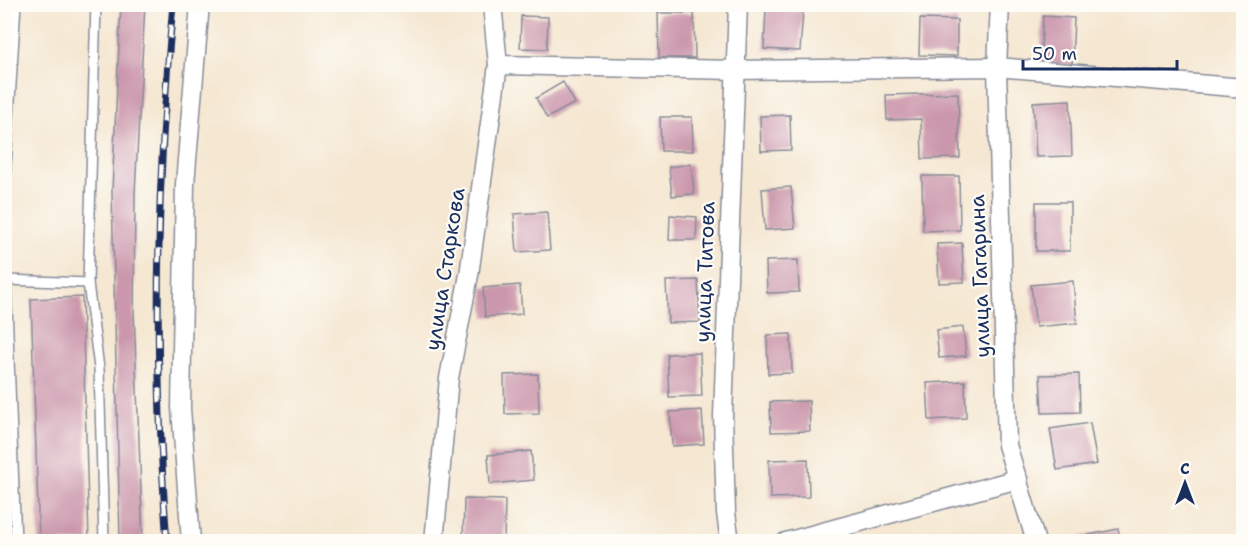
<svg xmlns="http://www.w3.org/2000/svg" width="1248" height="546" viewBox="0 0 1248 546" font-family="'Shantell Sans',sans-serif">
	<rect width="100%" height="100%" fill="#fdfcf7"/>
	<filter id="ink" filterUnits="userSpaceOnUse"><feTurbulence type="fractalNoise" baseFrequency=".0167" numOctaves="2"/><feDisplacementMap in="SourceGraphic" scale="12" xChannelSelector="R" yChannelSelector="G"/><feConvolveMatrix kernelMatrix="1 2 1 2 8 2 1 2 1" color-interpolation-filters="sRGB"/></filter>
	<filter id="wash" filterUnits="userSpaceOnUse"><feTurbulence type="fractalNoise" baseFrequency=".008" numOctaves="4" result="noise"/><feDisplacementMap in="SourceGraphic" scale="24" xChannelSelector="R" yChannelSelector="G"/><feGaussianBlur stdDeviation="1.35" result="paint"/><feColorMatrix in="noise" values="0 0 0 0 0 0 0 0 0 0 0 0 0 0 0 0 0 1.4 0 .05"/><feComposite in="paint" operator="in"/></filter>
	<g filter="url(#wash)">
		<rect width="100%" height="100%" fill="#f5e7d1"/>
		<g id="blocks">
			<!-- building -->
			<g fill="#cb97ac">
				<polygon points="121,4 145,4 135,193 134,314 143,542 120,542 112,190"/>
				<polygon points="766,9 803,11 800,51 764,49"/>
				<polygon points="658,13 694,13 695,58 659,58"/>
				<polygon points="521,16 548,17 547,49 520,48"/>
				<polygon points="1043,16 1074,18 1072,65 1040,63"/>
				<polygon points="920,19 957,20 957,56 919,55"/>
				<polygon points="563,82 575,103 547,118 536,98"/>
				<polygon points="958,93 960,158 922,159 921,119 887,120 886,95"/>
				<polygon points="1070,100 1072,156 1036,157 1033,102"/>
				<polygon points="790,115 791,150 761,151 760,116"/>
				<polygon points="660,117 692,117 693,151 661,151"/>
				<polygon points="691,164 694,194 672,196 669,167"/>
				<polygon points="922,176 959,176 960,230 923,231"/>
				<polygon points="791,187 795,228 765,230 762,189"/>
				<rect x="1036" y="202" width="34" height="49"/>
				<polygon points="547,212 550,250 517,252 514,214"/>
				<polygon points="670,215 697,217 696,240 669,240"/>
				<polygon points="962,243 964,282 939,283 937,244"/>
				<polygon points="798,260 799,292 767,293 766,261"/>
				<polygon points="698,280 700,322 668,323 666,281"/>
				<polygon points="1073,281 1077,323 1036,327 1031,285"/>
				<polygon points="520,285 522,314 485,317 483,288"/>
				<polygon points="82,297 89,542 39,542 31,299"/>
				<polygon points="963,327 966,356 939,358 936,330"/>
				<polygon points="791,334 792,373 768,374 767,335"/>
				<polygon points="700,353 702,396 669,397 667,354"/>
				<polygon points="538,374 539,413 505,414 504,375"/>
				<polygon points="1079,374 1080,412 1042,413 1040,375"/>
				<polygon points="965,381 966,418 929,420 927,383"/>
				<polygon points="809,401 810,431 771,432 770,402"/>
				<polygon points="702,410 704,444 672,446 670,412"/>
				<polygon points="1090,423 1097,464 1057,470 1050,429"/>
				<polygon points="531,451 534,480 490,484 488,455"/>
				<polygon points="808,459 809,497 770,498 769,460"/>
				<polygon points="464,499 505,500 504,542 463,541"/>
				<polygon points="1118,529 1121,542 1064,542 1064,540"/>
			</g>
		</g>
	</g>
	<g filter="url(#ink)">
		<use href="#blocks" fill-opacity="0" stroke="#888b98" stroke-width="1.5"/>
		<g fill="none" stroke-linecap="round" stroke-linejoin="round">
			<defs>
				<g id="lane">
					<polyline points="96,4 88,283 99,368 104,542"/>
					<polyline points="6,280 88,283"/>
					<polyline points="16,542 6,280 6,165 16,4"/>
				</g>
				<g id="street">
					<polyline points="1000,4 997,67 1007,445 1036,542"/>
					<polyline points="498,65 734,70 997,67 1244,88"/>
					<polyline points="191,542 181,408 185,184 200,4"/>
					<polyline points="434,542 449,378 469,275 498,65 492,4"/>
					<polyline points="730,542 726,513 723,416 738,4"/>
					<polyline points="786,542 1018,479"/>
				</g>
			</defs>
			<!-- lane casing -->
			<use href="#lane" stroke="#888b98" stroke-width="12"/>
			<!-- street casing -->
			<use href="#street" stroke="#888b98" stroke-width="21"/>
			<!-- lane -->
			<use href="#lane" stroke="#fff" stroke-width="9"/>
			<!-- street -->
			<use href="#street" stroke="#fff" stroke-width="18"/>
			<defs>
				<path id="rail" d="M167,542C153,362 156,183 173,4"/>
			</defs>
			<!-- rail casing -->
			<use href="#rail" stroke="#1b2f5e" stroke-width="7"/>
			<!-- rail -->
			<use href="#rail" stroke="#fdfcf7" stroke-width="4.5" stroke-dasharray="14" stroke-linecap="butt"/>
		</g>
	</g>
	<g text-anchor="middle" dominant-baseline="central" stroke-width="4.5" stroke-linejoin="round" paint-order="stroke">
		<!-- street labels -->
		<g font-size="21" fill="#1b2f5e" stroke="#fdfcf7">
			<text transform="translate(445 269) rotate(-81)">улица Старкова</text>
			<text transform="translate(705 272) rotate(-88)">улица Титова</text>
			<text transform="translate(980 276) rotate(-92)">улица Гагарина</text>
		</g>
	</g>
	<!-- margin -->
	<rect width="1248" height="546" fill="none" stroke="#fdfcf7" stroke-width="24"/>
	<!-- north arrow -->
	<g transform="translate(1185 483)" stroke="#fdfcf7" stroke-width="4.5" paint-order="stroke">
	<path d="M0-4.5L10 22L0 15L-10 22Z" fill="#1b2f5e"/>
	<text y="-9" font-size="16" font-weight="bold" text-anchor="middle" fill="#1b2f5e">С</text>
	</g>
	<!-- scale -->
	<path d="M1023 60v9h154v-9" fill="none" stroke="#1b2f5e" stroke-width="3"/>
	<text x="1032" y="60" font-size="18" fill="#1b2f5e" stroke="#fdfcf7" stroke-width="4.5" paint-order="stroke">50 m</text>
</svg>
